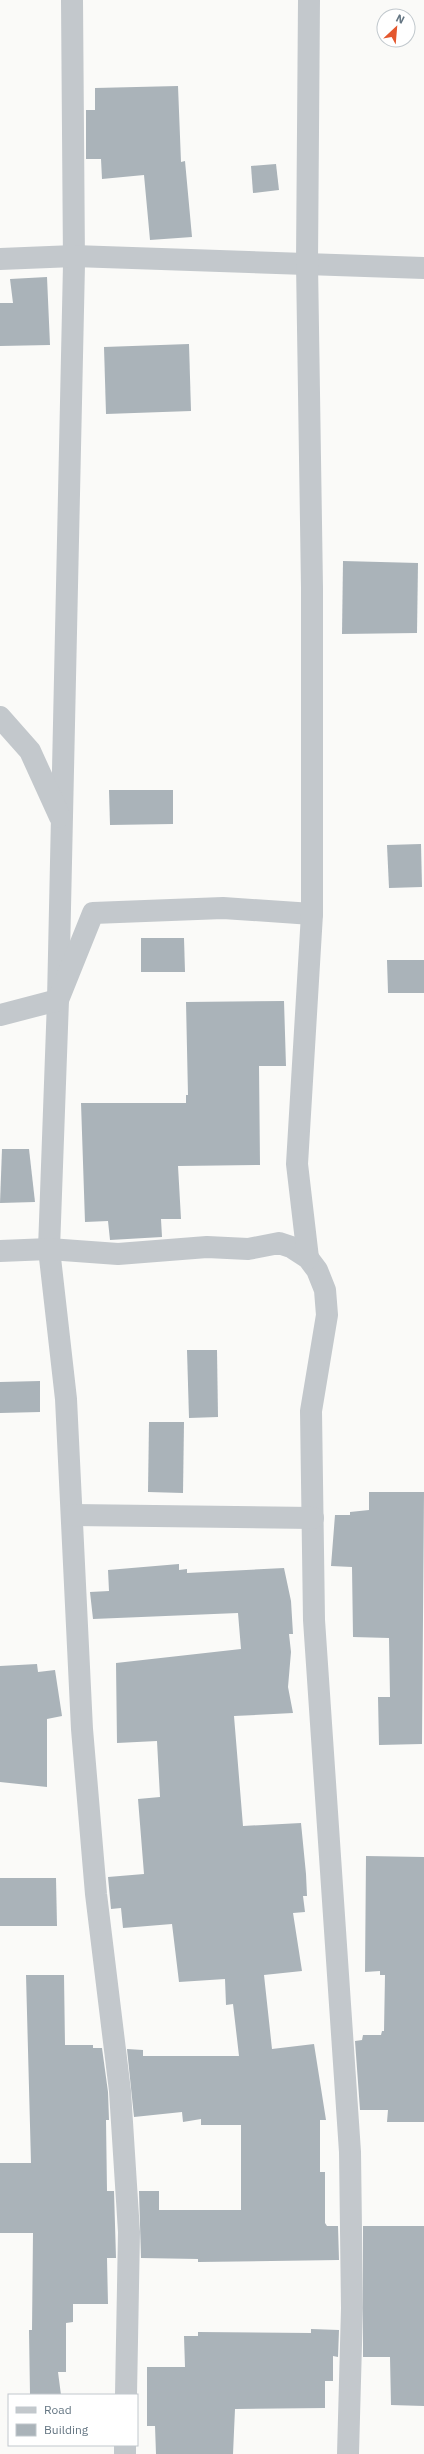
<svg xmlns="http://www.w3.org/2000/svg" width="424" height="2454" viewBox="0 0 424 2454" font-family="'IBM Plex Sans',sans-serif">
	<rect width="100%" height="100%" fill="#fafaf8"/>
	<!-- building -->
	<g fill="#aab3b9">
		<polygon points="178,86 181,162 185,161 192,237 150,240 144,175 102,179 101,159 86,159 86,110 95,110 95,88"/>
		<polygon points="276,164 279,190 253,193 251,166"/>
		<polygon points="47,277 50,345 0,346 0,303 13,303 10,279"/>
		<polygon points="189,344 191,411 106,414 104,347"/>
		<polygon points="343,561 418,563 417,633 342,634"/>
		<polygon points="109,790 173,790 173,824 110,825"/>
		<polygon points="421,844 422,887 389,888 387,845"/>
		<polygon points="141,938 184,938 185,972 141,972"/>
		<polygon points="387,960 424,960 424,993 388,993"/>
		<polygon points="284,1001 286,1066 259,1066 260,1165 178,1166 181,1219 161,1219 162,1237 110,1240 108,1221 85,1222 81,1103 186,1103 186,1095 188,1095 186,1002"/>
		<polygon points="2,1149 29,1149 35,1202 0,1203"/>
		<polygon points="187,1350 217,1350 218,1417 189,1418"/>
		<polygon points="40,1381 40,1412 0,1413 0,1382"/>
		<polygon points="149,1422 184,1422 183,1493 148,1492"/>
		<polygon points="369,1492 424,1492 422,1744 379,1745 378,1697 390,1697 389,1638 353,1637 352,1567 331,1566 335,1515 350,1515 350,1512 369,1510"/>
		<polygon points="179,1564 179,1570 187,1569 187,1573 284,1568 291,1601 293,1634 289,1634 291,1652 288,1687 293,1713 234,1716 243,1826 301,1823 306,1874 307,1896 303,1896 305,1912 293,1913 302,1971 264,1975 272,2049 314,2044 326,2120 320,2120 320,2172 325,2172 325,2223 327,2226 338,2226 339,2260 198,2262 198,2259 141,2258 139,2191 159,2191 159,2210 241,2210 241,2125 201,2125 201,2119 183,2122 182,2112 134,2117 127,2049 143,2050 143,2056 239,2056 233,2004 226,2005 225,1979 179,1982 172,1924 123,1928 121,1908 111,1909 108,1877 144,1874 138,1799 160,1797 157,1741 117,1743 116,1663 241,1649 238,1613 93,1619 90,1592 109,1591 108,1570"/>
		<polygon points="37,1664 38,1672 55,1670 62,1716 47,1719 47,1787 0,1782 0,1666"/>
		<polygon points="366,1856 424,1857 424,2122 387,2122 388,2110 360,2110 355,2041 362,2040 363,2035 381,2035 382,2031 384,2031 385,1975 380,1975 380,1971 365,1972"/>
		<polygon points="0,1878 56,1878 57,1926 0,1926"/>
		<polygon points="26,1975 64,1975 65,2045 93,2045 93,2048 102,2048 108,2092 109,2120 106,2120 107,2191 114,2191 116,2258 107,2258 108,2304 73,2304 73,2322 66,2323 66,2372 58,2372 61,2395 30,2395 29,2330 32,2330 33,2233 0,2233 0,2163 31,2163"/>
		<polygon points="363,2226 424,2226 424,2406 391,2405 390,2357 363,2357"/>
		<polygon points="311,2329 339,2330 338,2357 333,2356 333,2381 325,2381 325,2408 235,2409 233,2454 156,2454 155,2426 147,2426 147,2367 185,2367 184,2336 198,2336 198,2332 311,2333"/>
	</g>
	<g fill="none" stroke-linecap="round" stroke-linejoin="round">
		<!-- minor -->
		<g stroke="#c3c8cc" stroke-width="22">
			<polyline points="72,0 74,264 58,1000 49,1249 66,1399 82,1729 96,1894 120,2091 129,2232 126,2395"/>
			<polyline points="0,259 74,256 424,268"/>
			<polyline points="0,717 30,751 60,817"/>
			<polyline points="0,1015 58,1000 93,913 223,908 312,914"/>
			<polyline points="0,1251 49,1249 118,1254 207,1247 248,1249 279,1243 291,1247 308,1258 317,1270 325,1290 327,1315 311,1411 314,1620 350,2152 352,2308 348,2454"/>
			<polyline points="308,1258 297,1164 312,914 312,588 307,263 309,0"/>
			<polyline points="73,1515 313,1518"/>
			<polyline points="125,2454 125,2445"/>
		</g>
	</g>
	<!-- legend -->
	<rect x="8" y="2394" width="130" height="52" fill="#ffffff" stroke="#c1c8cd"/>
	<rect x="16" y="2407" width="20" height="6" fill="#c3c8cc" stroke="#c1c8cd"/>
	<text x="44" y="2414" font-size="12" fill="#657683">Road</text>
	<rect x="16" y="2424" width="20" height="12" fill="#aab3b9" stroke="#c1c8cd"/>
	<text x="44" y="2434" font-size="12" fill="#657683">Building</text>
	<!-- north arrow -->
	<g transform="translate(396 28) rotate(26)"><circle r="19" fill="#ffffff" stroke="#c1c8cd"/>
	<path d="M0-3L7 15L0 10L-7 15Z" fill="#e4572e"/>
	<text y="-6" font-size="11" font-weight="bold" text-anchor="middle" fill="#657683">N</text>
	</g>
</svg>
